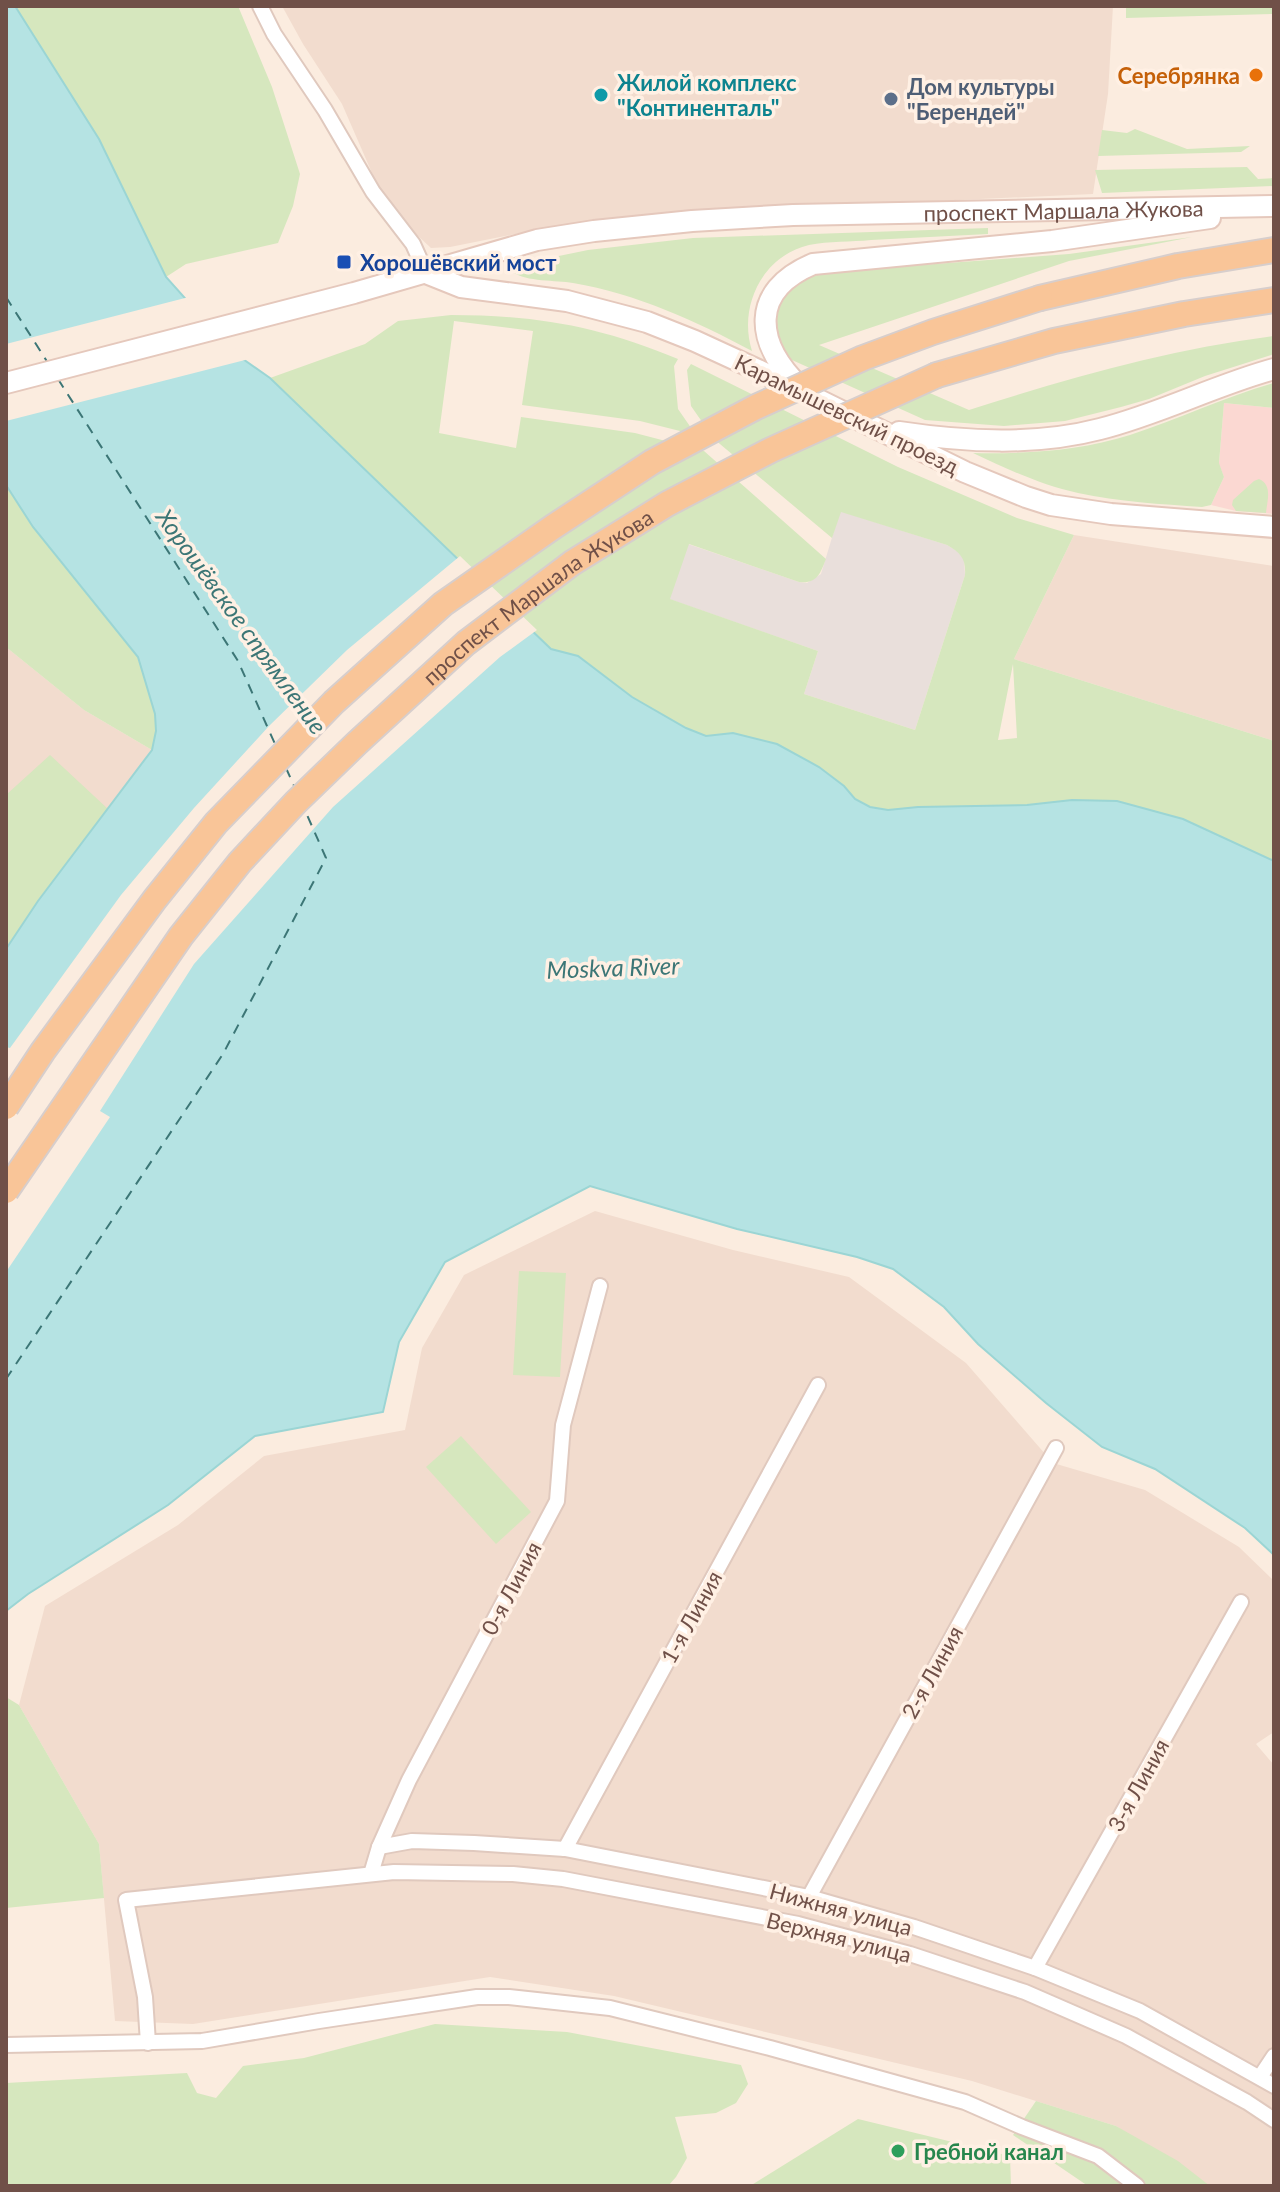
<svg xmlns="http://www.w3.org/2000/svg" width="1280" height="2192" viewBox="0 0 1280 2192" font-family="Lato,sans-serif">
	<rect width="100%" height="100%" fill="#fbecdf"/>
	<!-- residential -->
	<g fill="#f2dcce">
		<polygon points="282,6 1113,6 1108,94 1093,194 691,212 593,221 530,231 450,247 431,248 417,235 379,189 342,104 303,44"/>
		<polygon points="1074,535 1274,566 1274,741 1014,659"/>
		<polygon points="6,647 84,710 152,750 38,901 6,949"/>
		<polygon points="595,1211 733,1250 849,1277 966,1363 1053,1463 1145,1490 1239,1547 1274,1581 1274,1732 1256,1744 1274,1765 1274,2186 1207,2186 1116,2126 972,2081 614,1996 490,1977 193,2024 115,2021 99,1844 19,1705 45,1606 178,1525 264,1456 405,1430 422,1348 464,1275"/>
	</g>
	<!-- commercial -->
	<polygon fill="#fbd8d2" points="1224,403 1274,408 1274,514 1236,511 1211,505 1224,477 1219,464"/>
	<!-- industrial -->
	<polygon fill="#e9dfdb" points="840,511 947,545 959,552 964,559 965,575 915,730 804,694 818,651 669,599 688,544 799,582 807,583 821,574"/>
	<!-- green -->
	<g fill="#d6e7be" fill-rule="evenodd">
		<polygon points="15,6 238,6 272,87 300,174 293,206 278,243 186,264 166,277 99,139"/>
		<polygon points="1126,6 1274,6 1274,14 1126,18"/>
		<polygon points="1135,129 1187,149 1250,146 1241,152 1098,156 1102,130 1127,133"/>
		<polygon points="1247,167 1258,179 1274,178 1274,186 1102,193 1095,170"/>
		<path d="M988,228V234C949,236 910,238 871,240C851,242 829,241 809,245C762,256 738,307 752,351C696,321 637,294 573,283C556,280 526,282 513,272L515,265L588,250L693,238Z"/>
		<path d="M1192,237L1069,261L819,345L969,410C1069,378 1170,349 1274,336V354L1205,376L1149,399L1121,407L1065,421L1004,426L925,420L792,360C788,355 783,350 780,344C767,323 777,295 797,281C802,277 809,275 815,273L1069,254Z"/>
		<path d="M451,315C535,315 599,326 678,359L674,366L678,409L696,435L640,421L522,405L533,331L454,321L439,433L516,448L521,417L635,433L704,451L826,559C820,574 817,584 799,582L689,544L670,599L818,651L804,694L915,730L965,575C966,559 961,553 947,545L841,512L832,538L714,439L691,406L687,370L691,364L898,467L1017,518L1074,535L1014,659L1274,741V861L1183,819L1117,801L1072,800L1027,805L918,807L888,810L870,807L855,799L844,786L733,733L706,736L686,728L632,697L578,656L551,649L270,378L365,344L398,321ZM1013,664L1017,738L998,740Z"/>
		<path d="M1274,383V408L1224,403L1219,463L1224,477L1211,505L1202,507C1161,504 1119,502 1078,493C1041,485 1007,469 973,453C1026,454 1079,451 1130,435C1179,419 1225,397 1274,383Z"/>
		<path d="M1259,479C1273,485 1267,501 1266,513L1236,511L1232,505L1233,500L1254,481Z"/>
		<polygon points="6,485 33,527 138,657 155,714 156,731 152,750 84,710 6,647"/>
		<polygon points="50,755 108,809 38,901 6,949 6,795"/>
		<polygon points="519,1271 566,1273 560,1377 513,1375"/>
		<polygon points="461,1436 531,1512 496,1544 426,1467"/>
		<polygon points="6,1697 19,1705 99,1844 104,1898 6,1908"/>
		<polygon points="435,2024 567,2032 741,2065 748,2084 736,2103 716,2113 675,2117 687,2158 676,2177 668,2186 6,2186 6,2083 187,2073 197,2093 216,2098 243,2066 304,2058"/>
		<polygon points="1036,2101 1116,2126 1178,2161 1210,2186 1088,2186 1013,2135"/>
		<polygon points="858,2119 1010,2156 1011,2186 750,2186"/>
	</g>
	<!-- water -->
	<polygon fill="#b5e3e3" stroke="#9bd5d4" stroke-width="2" points="6,6 15,6 99,139 166,277 233,352 270,378 551,649 578,656 632,697 686,728 706,736 733,733 777,744 819,767 844,786 855,799 870,807 888,810 918,807 1027,805 1072,800 1117,801 1183,819 1274,861 1274,1555 1245,1528 1155,1469 1102,1447 1046,1403 978,1344 944,1307 893,1269 857,1257 737,1229 590,1186 445,1262 399,1342 383,1412 255,1436 168,1505 28,1594 6,1611 6,949 38,901 152,750 156,731 155,714 138,657 33,527 6,485"/>
	<!-- pier -->
	<g fill="#fbecdf">
		<polygon points="189,297 236,349 249,359 6,421 6,344"/>
		<polygon points="460,556 537,630 500,657 333,807 194,964 100,1111 110,1117 6,1272 6,1047 10,1048 121,895 194,808 269,726 347,650"/>
	</g>
	<g fill="none" stroke-linecap="round" stroke-linejoin="round">
		<!-- ferry -->
		<g stroke="#3c7676" stroke-width="2" stroke-dasharray="10 8" stroke-linecap="butt">
			<polyline points="6,297 48,363"/>
			<polyline points="58,379 238,661 275,744"/>
			<polyline points="286,768 295,788"/>
			<polyline points="6,1379 223,1054 326,858 304,808"/>
		</g>
		<defs>
			<g id="street">
				<polyline points="260,6 274,34 325,110 373,192 413,244 426,273"/>
				<polyline points="379,1847 412,1841 474,1843 565,1849 809,1897 914,1927 1035,1968 1140,2011 1274,2086"/>
				<polyline points="565,1849 818,1385"/>
				<polyline points="371,1874 379,1847 409,1780 557,1501 563,1425 600,1286"/>
				<polyline points="809,1897 1056,1448"/>
				<polyline points="1035,1968 1241,1602"/>
				<polyline points="148,2043 145,1997 126,1900 394,1872 513,1874 563,1879 798,1924 910,1954 1025,1992 1126,2036 1247,2102 1274,2120"/>
				<polyline points="6,2045 202,2041 319,2021 477,1997 509,1997 610,2008 770,2048 965,2102 1022,2127 1098,2156 1137,2186"/>
				<polyline points="1260,2077 1274,2056"/>
			</g>
			<g id="secondary">
				<polyline points="426,273 461,287 567,301 647,322 695,341 758,370 965,472 1026,497 1051,505 1111,514 1274,527"/>
				<path id="s1" d="M6,383L354,293L537,240L594,231L692,221L793,215L1274,206"/>
				<path d="M800,387C755,343 749,291 813,264L1052,241L1210,218"/>
				<path d="M899,432C965,442 1035,446 1100,429C1160,414 1215,385 1274,369"/>
			</g>
			<g id="primary">
				<polyline points="1040,298 1178,266 1274,250"/>
				<polyline points="937,375 1054,341 1184,314 1274,300"/>
			</g>
		</defs>
		<!-- street casing -->
		<use href="#street" stroke="#e0c9be" stroke-width="18"/>
		<!-- secondary casing -->
		<use href="#secondary" stroke="#e5c8bc" stroke-width="24"/>
		<!-- primary casing -->
		<use href="#primary" stroke="#d7cecc" stroke-width="28"/>
		<!-- street -->
		<use href="#street" stroke="#fff" stroke-width="14"/>
		<!-- secondary -->
		<use href="#secondary" stroke="#fff" stroke-width="20"/>
		<!-- primary -->
		<use href="#primary" stroke="#f9c598" stroke-width="24"/>
		<defs>
			<g id="primary-bridge">
				<polyline points="6,1107 43,1051 155,899 216,823 334,702 443,604 553,527 652,462 756,407 863,358 933,332 1040,298"/>
				<path id="s2" d="M6,1191L181,936L240,862L296,802L357,743L466,643L572,563L667,504L771,450L937,375"/>
			</g>
		</defs>
		<!-- primary-bridge casing -->
		<use href="#primary-bridge" stroke="#d7cecc" stroke-width="28" stroke-linecap="butt"/>
		<!-- primary-bridge -->
		<use href="#primary-bridge" stroke="#f9c598" stroke-width="24"/>
	</g>
	<!-- markers -->
	<circle fill="#e8710a" stroke="#fff0e4" stroke-width="3" cx="1256" cy="75" r="8"/>
	<circle fill="#0f9aa8" stroke="#fff0e4" stroke-width="3" cx="601" cy="95" r="8"/>
	<circle fill="#5c6f8a" stroke="#fff0e4" stroke-width="3" cx="891" cy="99" r="8"/>
	<rect fill="#1a4fb4" stroke="#fff0e4" stroke-width="3" x="336" y="254" width="16" height="16" rx="4"/>
	<circle fill="#2e9e5b" stroke="#fff0e4" stroke-width="3" cx="898" cy="2151" r="8"/>
	<g text-anchor="middle" dominant-baseline="central" stroke-width="7" stroke-linejoin="round" paint-order="stroke">
		<!-- food labels -->
		<g font-size="22" font-weight="bold" fill="#c56008" stroke="#fff0e4" text-anchor="end">
			<text x="1240" y="75">Серебрянка</text>
		</g>
		<!-- culture labels -->
		<g font-size="22" font-weight="bold" fill="#0d838f" stroke="#fff0e4" text-anchor="start">
			<text x="617" y="82">Жилой комплекс<tspan x="617" dy="25">"Континенталь"</tspan></text>
		</g>
		<!-- service labels -->
		<g font-size="22" font-weight="bold" fill="#4e5e75" stroke="#fff0e4" text-anchor="start">
			<text x="907" y="86">Дом культуры<tspan x="907" dy="25">"Берендей"</tspan></text>
		</g>
		<!-- street labels -->
		<g font-size="22" fill="#705048" stroke="#fff0e4">
			<text stroke="none"><textPath href="#s1" startOffset="1078">проспект Маршала Жукова</textPath></text>
			<text transform="translate(847 414) rotate(26)">Карамышевский проезд</text>
			<text stroke="none"><textPath href="#s2" startOffset="804">проспект Маршала Жукова</textPath></text>
			<text transform="translate(511 1588) rotate(-62)">0-я Линия</text>
			<text transform="translate(691 1617) rotate(-61)">1-я Линия</text>
			<text transform="translate(932 1672) rotate(-61)">2-я Линия</text>
			<text transform="translate(1138 1785) rotate(-61)">3-я Линия</text>
			<text transform="translate(841 1909) rotate(15)">Нижняя улица</text>
			<text transform="translate(839 1937) rotate(14)">Верхняя улица</text>
		</g>
		<!-- transit labels -->
		<g font-size="22" font-weight="bold" fill="#164399" stroke="#fff0e4" text-anchor="start">
			<text x="360" y="262">Хорошёвский мост</text>
		</g>
		<!-- leisure labels -->
		<g font-size="22" font-weight="bold" fill="#27864d" stroke="#fff0e4" text-anchor="start">
			<text x="914" y="2151">Гребной канал</text>
		</g>
		<!-- water labels -->
		<g font-size="24" font-style="italic" fill="#3c7676" stroke="#fff0e4">
			<text transform="translate(242 621) rotate(54)">Хорошёвское спрямление</text>
			<text transform="translate(613 967) rotate(-2)">Moskva River</text>
		</g>
	</g>
	<!-- border -->
	<rect width="1280" height="2192" fill="none" stroke="#705048" stroke-width="16"/>
</svg>
